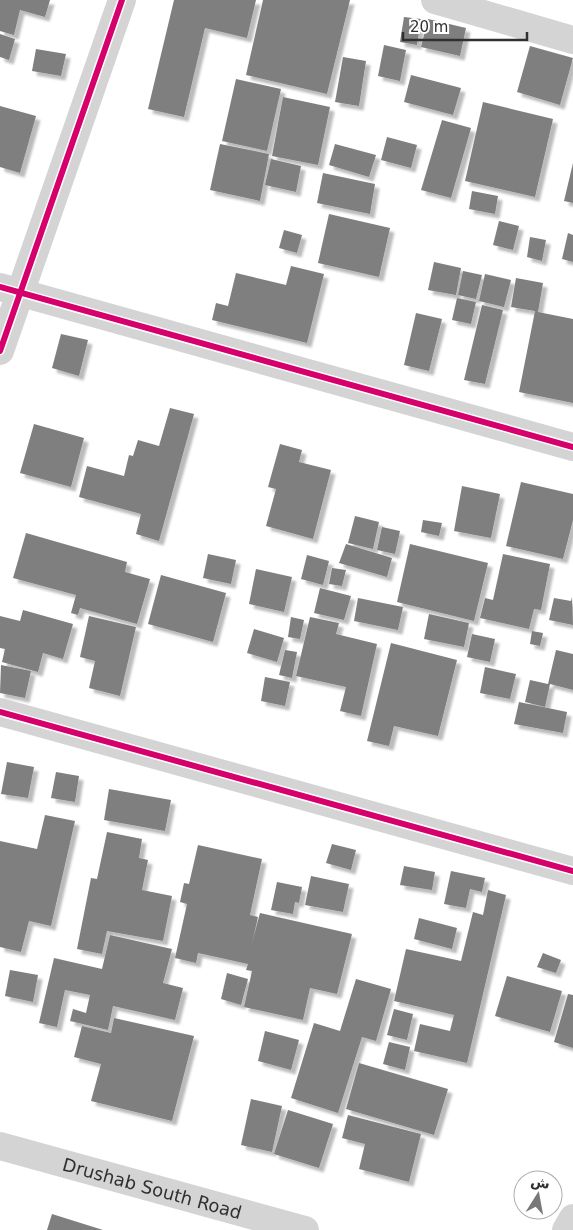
<svg xmlns="http://www.w3.org/2000/svg" width="573" height="1230" viewBox="0 0 573 1230" font-family="'DejaVu Sans',Cairo,sans-serif">
	<defs>
		<filter id="shadow"><feDropShadow dx="4.5" dy="4.5" stdDeviation="1" flood-color="#0004"/></filter>
	</defs>
	<rect width="100%" height="100%" fill="#fff"/>
	<!-- building -->
	<g fill="#7f7f7f" filter="url(#shadow)">
		<polygon points="0,0 50,0 45,17 20,10 14,35 0,31"/>
		<polygon points="174,0 256,0 247,38 205,28 184,117 148,109"/>
		<polygon points="263,0 350,0 327,94 246,75"/>
		<polygon points="404,17 421,19 417,45 400,42"/>
		<polygon points="428,19 466,28 460,56 421,47"/>
		<polygon points="0,34 15,39 9,60 0,57"/>
		<polygon points="384,45 406,50 400,81 378,76"/>
		<polygon points="530,46 573,58 560,105 517,92"/>
		<polygon points="36,49 66,54 61,76 32,71"/>
		<polygon points="343,57 366,61 359,106 335,102"/>
		<polygon points="411,75 461,88 453,115 404,102"/>
		<polygon points="236,79 281,89 267,151 222,141"/>
		<polygon points="283,97 330,107 318,165 272,156"/>
		<polygon points="483,102 553,119 535,197 465,181"/>
		<polygon points="0,106 36,116 20,173 0,167"/>
		<polygon points="442,120 471,128 451,198 421,190"/>
		<polygon points="387,137 417,145 411,168 381,160"/>
		<polygon points="220,144 269,154 260,201 210,190"/>
		<polygon points="335,144 376,155 369,177 329,165"/>
		<polygon points="271,159 301,166 296,192 265,185"/>
		<polygon points="573,163 573,203 564,201"/>
		<polygon points="323,173 375,184 370,214 317,203"/>
		<polygon points="472,191 498,196 495,214 469,209"/>
		<polygon points="329,214 390,228 379,277 318,263"/>
		<polygon points="499,221 519,226 513,250 493,245"/>
		<polygon points="284,230 302,235 297,253 279,248"/>
		<polygon points="568,233 573,235 573,262 562,259"/>
		<polygon points="530,237 546,240 542,261 527,257"/>
		<polygon points="434,262 461,268 456,295 428,290"/>
		<polygon points="291,266 324,274 307,343 212,320 216,303 228,306 236,273 286,285"/>
		<polygon points="463,271 482,275 476,299 458,295"/>
		<polygon points="485,274 511,280 504,307 479,301"/>
		<polygon points="516,278 543,283 538,312 573,319 573,403 519,392 535,311 511,307"/>
		<polygon points="457,298 476,302 471,324 452,320"/>
		<polygon points="482,305 503,310 485,384 464,380"/>
		<polygon points="416,313 442,319 429,371 404,365"/>
		<polygon points="61,334 88,340 79,376 52,368"/>
		<polygon points="170,408 194,414 159,541 136,534 141,514 79,497 87,466 124,476 129,455 133,456 138,440 159,446"/>
		<polygon points="34,424 84,438 71,487 20,473"/>
		<polygon points="280,444 302,450 299,462 331,470 313,539 266,526 276,489 268,487"/>
		<polygon points="521,482 573,494 573,520 563,559 506,546"/>
		<polygon points="462,486 500,494 491,538 454,531"/>
		<polygon points="355,516 379,522 373,549 348,543"/>
		<polygon points="423,520 442,523 439,536 421,532"/>
		<polygon points="382,527 400,531 395,554 377,550"/>
		<polygon points="26,533 127,562 125,572 150,579 137,624 80,608 78,615 71,613 76,595 13,578"/>
		<polygon points="346,544 392,558 387,577 339,563"/>
		<polygon points="410,544 488,563 474,621 397,602"/>
		<polygon points="208,554 236,560 231,584 203,578"/>
		<polygon points="503,554 550,564 541,610 534,609 529,629 480,618 485,598 493,600"/>
		<polygon points="307,555 329,561 323,585 301,579"/>
		<polygon points="332,568 346,570 342,586 329,584"/>
		<polygon points="256,569 292,577 284,612 249,604"/>
		<polygon points="161,575 226,593 213,642 148,624"/>
		<polygon points="320,588 351,596 344,620 314,613"/>
		<polygon points="572,597 573,625 549,620 554,598 571,601"/>
		<polygon points="358,598 403,607 398,630 354,621"/>
		<polygon points="23,610 73,624 63,659 43,653 38,672 2,662 5,649 0,648 0,616 20,621"/>
		<polygon points="429,614 469,623 464,647 424,639"/>
		<polygon points="89,616 136,627 120,696 89,688 95,661 80,657"/>
		<polygon points="291,617 304,620 300,639 288,637"/>
		<polygon points="310,617 339,623 336,634 377,644 361,716 340,711 346,687 296,676"/>
		<polygon points="254,629 284,638 277,662 247,653"/>
		<polygon points="532,631 543,633 540,646 530,644"/>
		<polygon points="472,634 495,639 490,662 467,657"/>
		<polygon points="391,643 457,660 438,736 394,726 389,746 367,741"/>
		<polygon points="285,650 297,652 292,678 279,675"/>
		<polygon points="556,650 573,654 573,690 550,684 545,707 525,702 530,680 548,684"/>
		<polygon points="1,665 31,671 25,698 0,693"/>
		<polygon points="485,667 516,674 510,699 480,693"/>
		<polygon points="265,677 290,682 285,706 261,701"/>
		<polygon points="519,702 567,712 563,733 514,724"/>
		<polygon points="7,762 34,767 28,798 1,794"/>
		<polygon points="56,772 79,776 75,802 51,798"/>
		<polygon points="109,789 171,800 165,831 104,820"/>
		<polygon points="45,815 75,821 51,926 29,921 21,952 0,947 0,841 37,849"/>
		<polygon points="107,832 142,839 139,858 148,860 142,890 172,896 163,941 107,931 102,954 77,949 91,878 97,879"/>
		<polygon points="332,844 356,850 351,870 326,863"/>
		<polygon points="198,845 262,859 250,915 258,917 252,943 260,913 352,934 337,994 310,988 303,1020 244,1007 252,971 246,970 248,964 198,953 196,963 175,958 187,904 180,902 184,883 189,884"/>
		<polygon points="404,866 435,872 432,890 400,885"/>
		<polygon points="451,871 485,878 482,892 470,889 466,908 444,904"/>
		<polygon points="311,876 349,884 343,912 305,905"/>
		<polygon points="277,882 302,887 299,903 295,902 293,914 271,910"/>
		<polygon points="488,890 506,895 467,1063 414,1051 420,1024 450,1031 454,1015 394,1001 406,949 461,961 473,912 483,915"/>
		<polygon points="419,918 457,928 452,949 414,939"/>
		<polygon points="110,935 172,949 163,983 183,988 175,1020 113,1006 108,1030 70,1021 73,1009 86,1013 90,995 65,990 57,1027 39,1023 54,958 102,969"/>
		<polygon points="543,953 561,960 556,973 537,967"/>
		<polygon points="10,970 38,975 33,1002 5,996"/>
		<polygon points="227,973 248,979 241,1005 221,999"/>
		<polygon points="507,976 562,991 550,1032 495,1016"/>
		<polygon points="356,979 391,989 376,1041 362,1037 338,1113 291,1098 314,1023 340,1031"/>
		<polygon points="568,994 573,995 573,1048 554,1042"/>
		<polygon points="394,1009 413,1014 407,1040 387,1035"/>
		<polygon points="114,1018 194,1036 172,1121 91,1101 101,1064 74,1057 82,1026 111,1033"/>
		<polygon points="265,1031 299,1040 291,1070 258,1061"/>
		<polygon points="389,1042 410,1047 405,1070 383,1064"/>
		<polygon points="359,1063 448,1089 434,1135 346,1109"/>
		<polygon points="251,1099 282,1106 272,1152 241,1145"/>
		<polygon points="288,1110 333,1124 319,1168 274,1154"/>
		<polygon points="348,1115 421,1134 409,1182 359,1169 365,1144 342,1138"/>
		<polygon points="52,1214 103,1230 47,1230"/>
	</g>
	<g fill="none" stroke-linecap="round" stroke-linejoin="round">
		<!-- minor -->
		<g stroke="#d4d4d4" stroke-width="28">
			<polyline points="435,0 573,40"/>
			<polyline points="0,287 573,447"/>
			<polyline points="0,351 122,0"/>
			<polyline points="0,712 573,871"/>
			<polyline points="566,1230 573,1218"/>
		</g>
		<!-- tertiary -->
		<path stroke="#d4d4d4" stroke-width="28" id="s1" d="M0,1146L305,1230"/>
		<defs>
			<g id="cycleway">
				<polyline points="0,287 573,447"/>
				<polyline points="0,351 122,0"/>
				<polyline points="0,712 573,871"/>
			</g>
		</defs>
		<!-- cycleway casing -->
		<use href="#cycleway" stroke="#fff" stroke-width="9"/>
		<!-- cycleway -->
		<use href="#cycleway" stroke="#d6006c" stroke-width="6"/>
	</g>
	<g text-anchor="middle" dominant-baseline="central" stroke-width="5" stroke-linejoin="round" paint-order="stroke">
		<!-- street labels -->
		<g font-size="18" fill="#303030" stroke="#fff">
			<text stroke="none"><textPath href="#s1" startOffset="158">Drushab South Road</textPath></text>
		</g>
	</g>
	<!-- north arrow -->
	<g transform="translate(538 1195) rotate(11)"><circle r="24" fill="#ffffff" stroke="#acacac"/>
	<path d="M0-4L9 19L0 12L-9 19Z" fill="#787878"/>
	<text y="-8" font-size="14" font-weight="bold" text-anchor="middle" fill="#303030">ش</text>
	</g>
	<!-- scale -->
	<path d="M403 32v8h124v-8" fill="none" stroke="#303030" stroke-width="2.5"/>
	<text x="410" y="32" font-size="15" fill="#303030" stroke="#ffffff" stroke-width="4" paint-order="stroke">20 m</text>
</svg>
